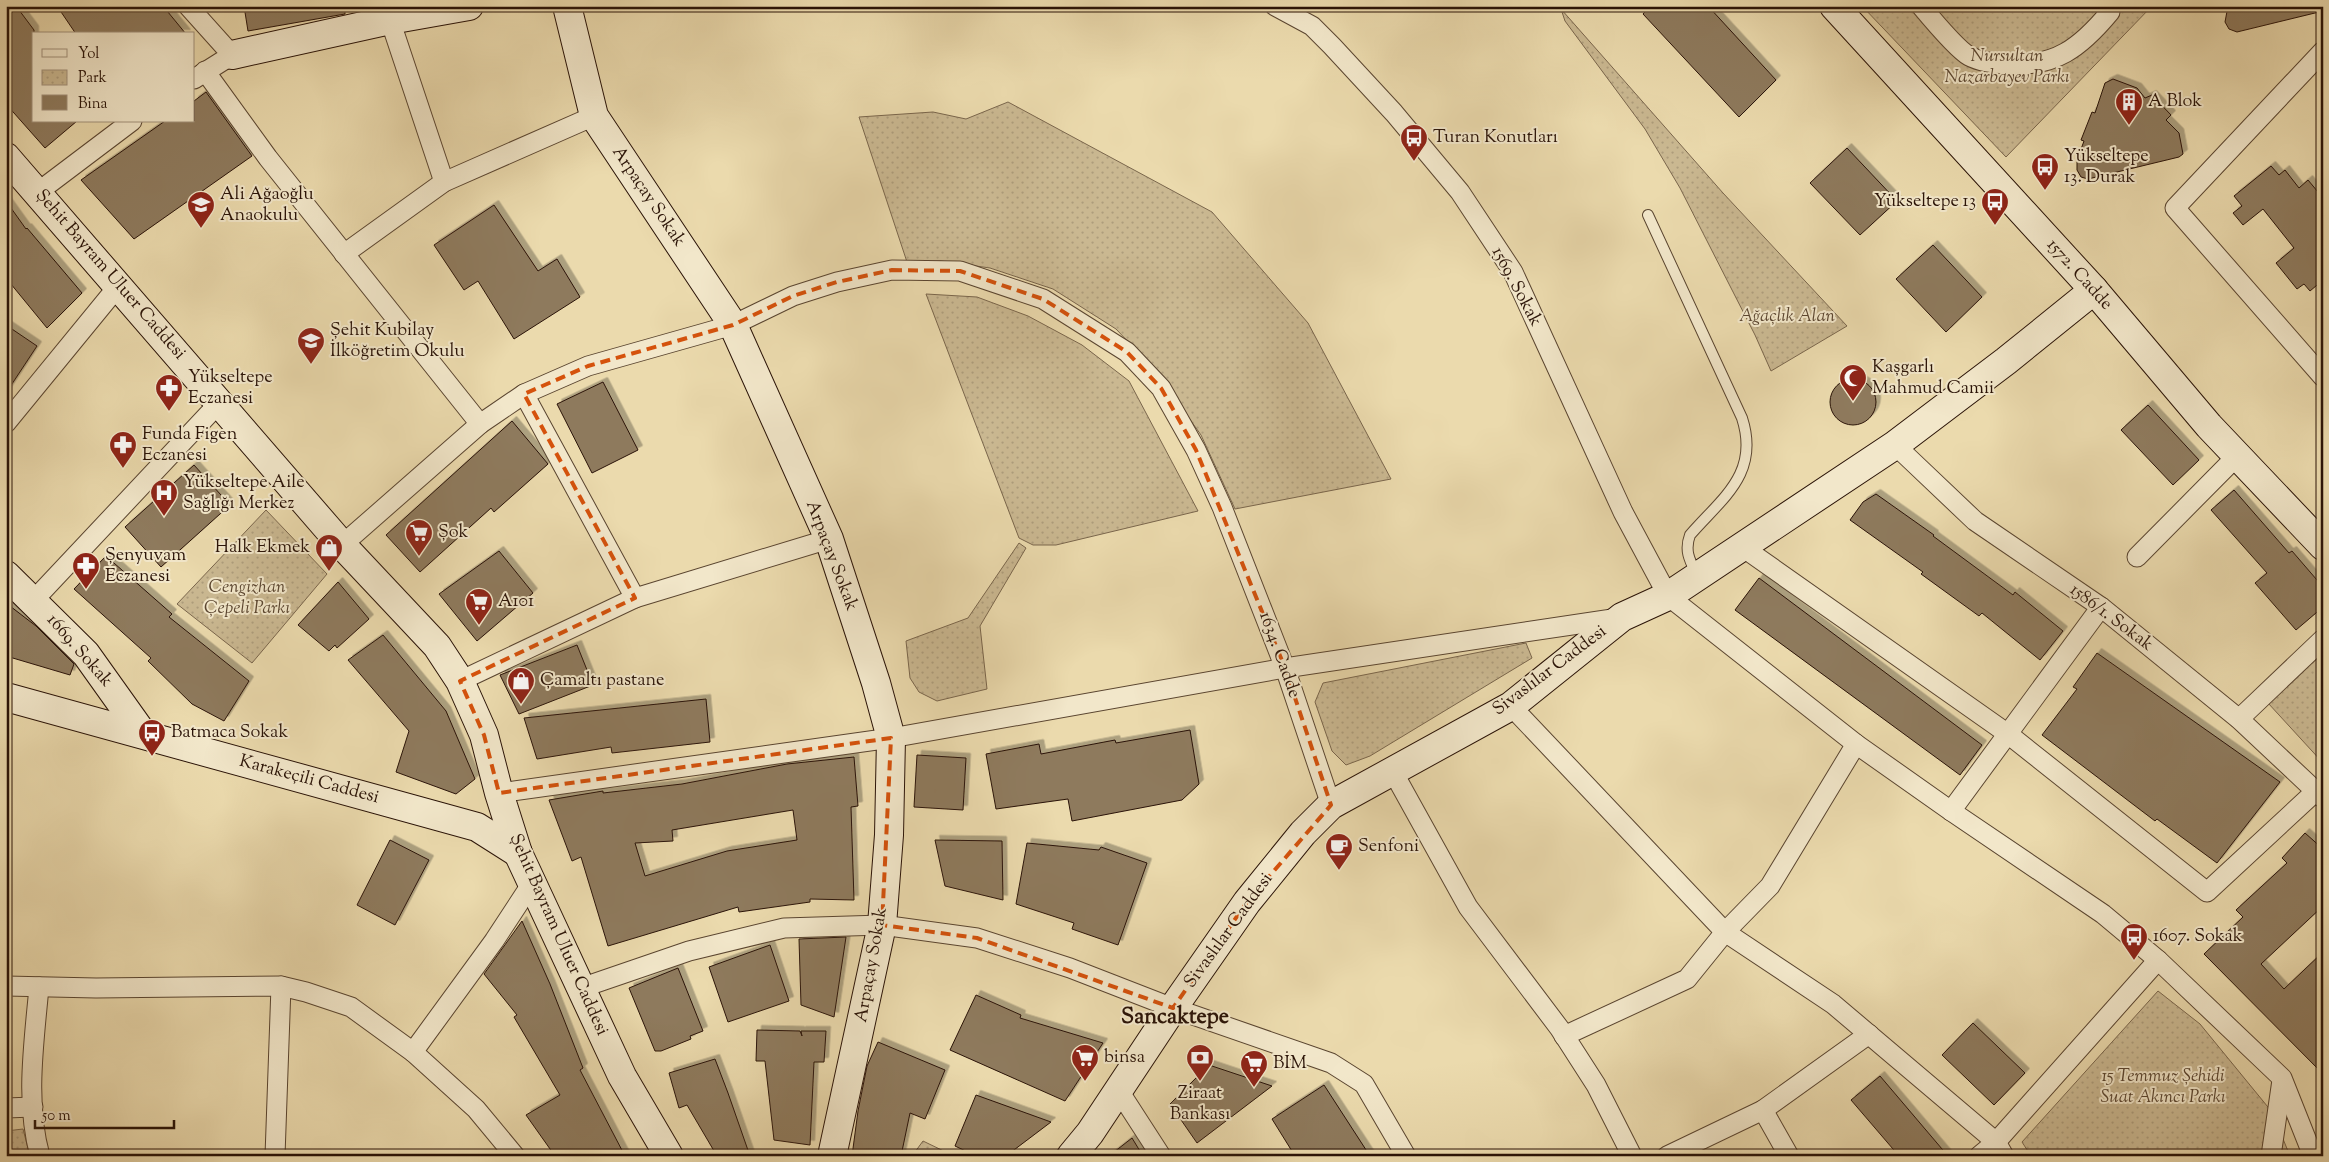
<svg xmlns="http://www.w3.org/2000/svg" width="2329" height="1162" viewBox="0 0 2329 1162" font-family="'Sorts Mill Goudy',serif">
	<defs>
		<pattern id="park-dots" width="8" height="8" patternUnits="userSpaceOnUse" patternTransform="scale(1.25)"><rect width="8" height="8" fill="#cab891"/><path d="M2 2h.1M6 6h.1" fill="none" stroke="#ae9d7c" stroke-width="1.8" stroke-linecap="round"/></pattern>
		<filter id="shadow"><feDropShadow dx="4.5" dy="-4.5" stdDeviation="0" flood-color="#0004"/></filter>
	</defs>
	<rect width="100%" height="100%" fill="#ebdaad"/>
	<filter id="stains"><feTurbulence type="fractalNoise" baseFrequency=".004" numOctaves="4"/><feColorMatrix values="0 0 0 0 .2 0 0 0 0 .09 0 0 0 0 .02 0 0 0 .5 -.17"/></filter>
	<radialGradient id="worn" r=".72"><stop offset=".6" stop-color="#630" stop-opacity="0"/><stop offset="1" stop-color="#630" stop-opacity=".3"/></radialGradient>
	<!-- park -->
	<g fill="url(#park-dots)" stroke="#7a664c">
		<polygon points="1862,6 2152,6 2006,157"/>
		<polygon points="1561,9 1723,193 1847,326 1771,371 1755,335 1680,188 1645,129 1565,21"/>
		<polygon points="1008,102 1212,212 1308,323 1391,479 1235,509 1201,435 1154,369 1116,329 1053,289 990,268 941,261 907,262 859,117 933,112 966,119"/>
		<polygon points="926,294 977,297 1028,316 1082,345 1129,381 1198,511 1056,545 1033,545 1019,538"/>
		<polygon points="266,510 327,574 252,663 177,604"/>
		<polygon points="1019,543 1026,548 980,626 987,689 937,701 919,692 910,678 906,641 968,618"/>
		<polygon points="1526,643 1532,658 1370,756 1346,765 1332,751 1315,702 1323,683"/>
		<polygon points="2323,653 2323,763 2268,703"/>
		<polygon points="2158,991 2200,1024 2272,1112 2290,1156 2031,1156 2022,1142"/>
		<polygon points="23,1129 30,1156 6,1156 6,1131"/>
		<polygon points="923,1141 954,1156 912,1156"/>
	</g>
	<!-- building -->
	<g fill="#8e7a5d" stroke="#2a1307" fill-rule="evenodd" filter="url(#shadow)">
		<polygon points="6,6 16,6 34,30 34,121 77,121 45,148 6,104"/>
		<polygon points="57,6 163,6 186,34 76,34"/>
		<polygon points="244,6 345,6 345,14 248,31"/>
		<polygon points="1650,6 1708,6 1776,80 1739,117 1643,14"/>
		<polygon points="2228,6 2318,6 2319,12 2237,32 2229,29 2225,22"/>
		<polygon points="2113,79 2137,88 2145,98 2152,95 2171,115 2166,120 2179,133 2183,154 2179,157 2088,179 2081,177 2077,170 2077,160 2084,141 2081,140 2092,112 2095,113 2105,83"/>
		<polygon points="206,92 252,156 134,239 81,180 165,121 194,121 194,101"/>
		<polygon points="1847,148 1897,201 1860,235 1810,183"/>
		<polygon points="2271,166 2279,175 2285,170 2299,188 2308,180 2323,198 2323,280 2310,291 2304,284 2297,289 2276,263 2294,248 2263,209 2243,225 2233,213 2242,206 2234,196"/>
		<polygon points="6,201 26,229 27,228 82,293 47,328 6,278"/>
		<polygon points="494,205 538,271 557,259 580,297 514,339 478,281 464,290 434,245"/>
		<polygon points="1933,245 1982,297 1946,332 1896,279"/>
		<polygon points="6,325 37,346 6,393"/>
		<circle cx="1853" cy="402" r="23"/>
		<polygon points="603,382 638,450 592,473 557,404"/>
		<polygon points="2148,405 2199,460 2173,485 2121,430"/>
		<polygon points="512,421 548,464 494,512 491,508 420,572 386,535"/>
		<polygon points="194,465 230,505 161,567 125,527"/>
		<polygon points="2234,490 2289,553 2292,551 2323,587 2323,607 2296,630 2255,583 2267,573 2211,510"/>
		<polygon points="1876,494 1934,535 1933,536 2013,595 2015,592 2063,631 2040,660 1982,613 1979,616 1921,574 1923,572 1850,520 1863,502"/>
		<polygon points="499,551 533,593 477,641 439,594"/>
		<polygon points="106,556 172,614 169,617 249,681 224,721 192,704 148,661 151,658 74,589"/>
		<polygon points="1759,578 1982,745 1960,775 1735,610"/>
		<polygon points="338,582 369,619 337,648 335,645 329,651 298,625"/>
		<polygon points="6,603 36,626 74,664 70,675 6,656"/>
		<polygon points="383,635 446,711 475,779 456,794 396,772 409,731 348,660"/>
		<polygon points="577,645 593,685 519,714 500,675"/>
		<polygon points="2097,653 2280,782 2217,863 2157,819 2155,821 2042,735 2077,689 2073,687"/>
		<polygon points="706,699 710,742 612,753 611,747 537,759 524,718"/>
		<polygon points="1190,730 1199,784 1182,800 1072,821 1068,799 996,809 986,754 1039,744 1041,754 1115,740 1116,743"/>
		<polygon points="917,755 966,758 963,810 914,807"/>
		<path d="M854,757L858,806L851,807L854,900L810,899V902L739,912L738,907L608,946L581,857L572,861L549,800L603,791V793L682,784L787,764ZM793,810L797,840L727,851L645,876L635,843L673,841L672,830Z"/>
		<polygon points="2305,833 2323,849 2323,906 2261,964 2284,989 2323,952 2323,1074 2204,954 2243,917 2236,910 2287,863 2282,858"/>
		<polygon points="390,840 429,860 395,925 357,905"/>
		<polygon points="935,840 1002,841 1003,900 945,886"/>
		<polygon points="1027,843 1099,850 1101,847 1147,863 1118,945 1072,929 1074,923 1016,904"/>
		<polygon points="522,921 550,984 583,1068 580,1070 625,1156 555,1156 526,1115 560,1095 514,1017 517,1015 484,974"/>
		<polygon points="846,937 834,1017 801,1005 799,939"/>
		<polygon points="770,945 789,1001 728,1022 709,967"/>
		<polygon points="678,968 703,1031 690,1036 691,1039 661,1051 655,1051 629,988"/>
		<polygon points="976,995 1021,1015 1020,1018 1103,1043 1065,1101 950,1050"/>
		<polygon points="1973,1023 2025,1073 1994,1105 1942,1055"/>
		<polygon points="757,1030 800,1031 802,1036 801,1031 826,1031 824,1062 814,1062 810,1145 774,1140 765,1061 756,1061"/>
		<polygon points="878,1042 945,1070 925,1119 910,1113 901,1156 852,1156 858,1111 867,1066"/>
		<polygon points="715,1059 728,1093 750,1156 717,1156 687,1105 679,1108 669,1073"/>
		<polygon points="1209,1065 1272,1086 1197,1143 1170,1104"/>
		<polygon points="1880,1076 1948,1156 1899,1156 1851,1100"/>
		<polygon points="1324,1085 1370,1156 1295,1156 1272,1119"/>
		<polygon points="976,1095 1051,1122 1006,1156 976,1156 955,1146"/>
		<polygon points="1132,1138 1143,1156 1109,1156"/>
	</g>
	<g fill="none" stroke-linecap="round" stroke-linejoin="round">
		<defs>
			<path id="lane" d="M1648,215L1742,418C1760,474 1722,498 1690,535C1684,551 1690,561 1697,575"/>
			<g id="street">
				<polyline points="188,6 232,55 194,79"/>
				<polyline points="1275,6 1312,26 1332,46 1394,113 1460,192 1513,272 1623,512 1668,596 1856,744 1951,811 2103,914 2158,960 2282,1078 2313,1156"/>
				<path d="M1921,6C1931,18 1958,50 1969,56C1980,62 1993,63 2006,64C2055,68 2081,47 2110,12L2104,6"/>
				<polyline points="390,20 444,182"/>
				<polyline points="2323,51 2175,208 2323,377"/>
				<polyline points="205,71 268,158 480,424"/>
				<polyline points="38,192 132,121"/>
				<polyline points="344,254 444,182 594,116"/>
				<polyline points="524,394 635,598"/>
				<polyline points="6,423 119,285"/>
				<polyline points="1895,445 1975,521 2101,607 2239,719 2323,798"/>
				<polyline points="342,545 480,424 524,394 588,366 733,325 793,296 837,282 892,270 960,271 1043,299 1127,352 1161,388 1196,450 1222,507 1285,668 1331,805"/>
				<polyline points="1741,546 2008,734 2207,892 2316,791"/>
				<polyline points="2137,557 2237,456"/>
				<polyline points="33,601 220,402"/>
				<polyline points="460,681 635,598 829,539"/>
				<polyline points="1511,706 1725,932 1833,1004 1996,1142 2004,1156"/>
				<polyline points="2239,719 2323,639"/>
				<polyline points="1392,770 1468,907 1560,1029 1596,1085 1632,1156"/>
				<polyline points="499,793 891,738 1285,668 1619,618"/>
				<polyline points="1951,811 2101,607"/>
				<polyline points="6,986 96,988 281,986 306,992 351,1007 413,1052 476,1109 515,1156"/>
				<path d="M39,987C34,1043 25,1102 40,1156"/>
				<polyline points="581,988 689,951 784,928 882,925 977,938 1070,968 1173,1008 1331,1063 1364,1084 1406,1156"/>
				<polyline points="1564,1036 1687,979 1725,932 1770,886 1856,744"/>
				<polyline points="413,1052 494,941 532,883"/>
				<polyline points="1119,1091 1161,1156"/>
				<polyline points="6,1108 33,1107"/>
				<polyline points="1763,1110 1789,1156"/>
				<polyline points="275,1156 281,986"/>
				<polyline points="1667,1156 1763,1110 1869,1034"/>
				<polyline points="1979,1156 1996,1142 2158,960"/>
				<polyline points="2271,1156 2282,1080"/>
			</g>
			<g id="secondary">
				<polyline points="567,6 594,116 733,325 829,539 876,683 891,738 889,835 882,925 832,1156"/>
				<polyline points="1834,6 2094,290 2209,426 2323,546"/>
				<polyline points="232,55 390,20 469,6"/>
				<polyline points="6,157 342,545 437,646 460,681 484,735 499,793 518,853 622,1076 669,1156"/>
				<polyline points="6,575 86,654 143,734"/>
				<polyline points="6,697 477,827 518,853"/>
				<polyline points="1071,1156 1090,1133 1173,1008 1247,902 1303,833 1331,805 1511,706 1622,617 1668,596 1895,445 2006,361 2094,290"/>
			</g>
		</defs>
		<!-- lane casing -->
		<use href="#lane" stroke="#5a4530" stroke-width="12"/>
		<!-- street casing -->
		<use href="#street" stroke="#5a4530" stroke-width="21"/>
		<!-- secondary casing -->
		<use href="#secondary" stroke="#2a1307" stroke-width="30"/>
		<!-- lane -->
		<use href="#lane" stroke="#f2e7ca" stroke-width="10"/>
		<!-- street -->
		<use href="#street" stroke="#f2e7ca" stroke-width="19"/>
		<!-- secondary -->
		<use href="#secondary" stroke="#f2e7ca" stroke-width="28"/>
	</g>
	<!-- marked area -->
	<path fill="none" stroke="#d5520c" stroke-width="4" stroke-dasharray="10 6" stroke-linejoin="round" d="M892,270L960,271L1043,299L1127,352L1161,388L1196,450L1285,668L1331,805L1247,902L1173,1008L977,938L882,925L891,738L499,793L484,735L460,681L635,598L524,394L588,366L733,325L793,296L837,282Z"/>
	<!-- icons -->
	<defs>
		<symbol id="building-pin" viewBox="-11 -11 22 30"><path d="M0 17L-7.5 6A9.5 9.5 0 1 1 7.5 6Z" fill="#8f2418" stroke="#f2e7ca"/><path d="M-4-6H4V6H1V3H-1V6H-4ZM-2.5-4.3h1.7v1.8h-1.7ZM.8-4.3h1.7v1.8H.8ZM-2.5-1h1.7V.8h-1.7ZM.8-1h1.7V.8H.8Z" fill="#fff"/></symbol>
		<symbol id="bus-pin" viewBox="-11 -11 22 30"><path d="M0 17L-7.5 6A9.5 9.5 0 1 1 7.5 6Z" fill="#8f2418" stroke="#f2e7ca"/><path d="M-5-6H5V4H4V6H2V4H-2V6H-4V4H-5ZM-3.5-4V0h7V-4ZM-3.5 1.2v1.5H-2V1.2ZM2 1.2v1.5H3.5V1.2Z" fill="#fff"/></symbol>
		<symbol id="school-pin" viewBox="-11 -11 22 30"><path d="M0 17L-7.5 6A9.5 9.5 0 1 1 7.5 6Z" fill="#8f2418" stroke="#f2e7ca"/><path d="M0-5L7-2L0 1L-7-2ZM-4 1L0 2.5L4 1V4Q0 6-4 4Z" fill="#fff"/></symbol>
		<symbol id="mosque-pin" viewBox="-11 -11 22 30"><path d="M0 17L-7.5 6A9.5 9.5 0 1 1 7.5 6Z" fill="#8f2418" stroke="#f2e7ca"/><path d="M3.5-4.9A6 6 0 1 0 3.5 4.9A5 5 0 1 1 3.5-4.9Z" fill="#fff"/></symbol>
		<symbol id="pharmacy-pin" viewBox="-11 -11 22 30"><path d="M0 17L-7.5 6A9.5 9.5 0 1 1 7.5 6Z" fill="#8f2418" stroke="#f2e7ca"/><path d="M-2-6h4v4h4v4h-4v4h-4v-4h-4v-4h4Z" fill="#fff"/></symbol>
		<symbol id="hospital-pin" viewBox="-11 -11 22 30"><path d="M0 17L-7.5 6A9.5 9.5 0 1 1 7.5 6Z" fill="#8f2418" stroke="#f2e7ca"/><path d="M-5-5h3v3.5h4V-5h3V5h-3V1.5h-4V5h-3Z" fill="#fff"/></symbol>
		<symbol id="supermarket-pin" viewBox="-11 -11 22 30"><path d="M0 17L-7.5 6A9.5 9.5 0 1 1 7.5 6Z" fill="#8f2418" stroke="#f2e7ca"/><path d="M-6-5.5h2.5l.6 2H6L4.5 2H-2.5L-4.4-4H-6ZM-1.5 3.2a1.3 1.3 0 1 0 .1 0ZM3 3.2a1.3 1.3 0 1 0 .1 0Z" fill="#fff"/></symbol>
		<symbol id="shop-pin" viewBox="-11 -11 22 30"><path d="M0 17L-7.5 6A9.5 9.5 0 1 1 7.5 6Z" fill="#8f2418" stroke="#f2e7ca"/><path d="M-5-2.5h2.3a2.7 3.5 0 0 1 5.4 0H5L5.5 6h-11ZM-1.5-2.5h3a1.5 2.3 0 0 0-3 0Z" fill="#fff"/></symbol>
		<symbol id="cafe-pin" viewBox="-11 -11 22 30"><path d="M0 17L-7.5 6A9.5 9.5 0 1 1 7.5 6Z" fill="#8f2418" stroke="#f2e7ca"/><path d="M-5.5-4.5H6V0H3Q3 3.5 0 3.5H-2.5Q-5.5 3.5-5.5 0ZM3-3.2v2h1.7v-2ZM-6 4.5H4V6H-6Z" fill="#fff"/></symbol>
		<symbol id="bank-pin" viewBox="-11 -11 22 30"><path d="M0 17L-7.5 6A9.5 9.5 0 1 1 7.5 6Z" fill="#8f2418" stroke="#f2e7ca"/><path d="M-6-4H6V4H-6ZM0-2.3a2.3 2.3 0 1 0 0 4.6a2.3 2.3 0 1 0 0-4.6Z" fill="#fff"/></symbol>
	</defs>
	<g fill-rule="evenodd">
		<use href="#building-pin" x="2113" y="86" width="32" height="43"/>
		<use href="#bus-pin" x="1398" y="122" width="32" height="43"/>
		<use href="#bus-pin" x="2029" y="151" width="32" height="43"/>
		<use href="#bus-pin" x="1979" y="186" width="32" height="43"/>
		<use href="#school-pin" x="185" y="189" width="32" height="43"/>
		<use href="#school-pin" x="295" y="325" width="32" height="43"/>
		<use href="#mosque-pin" x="1837" y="362" width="32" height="43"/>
		<use href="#pharmacy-pin" x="153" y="372" width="32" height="43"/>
		<use href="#pharmacy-pin" x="107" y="429" width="32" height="43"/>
		<use href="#hospital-pin" x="148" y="477" width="32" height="43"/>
		<use href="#supermarket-pin" x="403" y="517" width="32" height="43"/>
		<use href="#shop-pin" x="313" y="532" width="32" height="43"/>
		<use href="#pharmacy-pin" x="70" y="550" width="32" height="43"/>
		<use href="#supermarket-pin" x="463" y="586" width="32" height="43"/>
		<use href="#shop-pin" x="505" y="665" width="32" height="43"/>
		<use href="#bus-pin" x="136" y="717" width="32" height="43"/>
		<use href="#cafe-pin" x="1323" y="831" width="32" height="43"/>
		<use href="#bus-pin" x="2118" y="921" width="32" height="43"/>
		<use href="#supermarket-pin" x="1069" y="1042" width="32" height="43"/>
		<use href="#bank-pin" x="1184" y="1042" width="32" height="43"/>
		<use href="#supermarket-pin" x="1238" y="1048" width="32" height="43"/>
	</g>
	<g text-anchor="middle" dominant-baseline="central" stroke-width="4" stroke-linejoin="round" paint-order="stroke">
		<!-- park labels -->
		<g font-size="18" font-style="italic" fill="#5a4530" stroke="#f2e7ca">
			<text x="2007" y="57">Nursultan<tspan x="2007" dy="21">Nazarbayev Parkı</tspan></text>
			<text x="1787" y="317">Ağaçlık Alan</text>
			<text x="247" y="588">Cengizhan<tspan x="247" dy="21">Çepeli Parkı</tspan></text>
			<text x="2163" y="1077">15 Temmuz Şehidi<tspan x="2163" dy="21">Suat Akıncı Parkı</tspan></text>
		</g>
		<!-- poi labels -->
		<g font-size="18" fill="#2a1307" stroke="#f2e7ca" text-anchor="start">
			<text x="2148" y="102">A Blok</text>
			<text x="1433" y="138">Turan Konutları</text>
			<text x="2064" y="157">Yükseltepe<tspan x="2064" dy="21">13. Durak</tspan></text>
			<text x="220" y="195">Ali Ağaoğlu<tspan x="220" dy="21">Anaokulu</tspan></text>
			<text x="1976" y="202" text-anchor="end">Yükseltepe 13</text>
			<text x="330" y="331">Şehit Kubilay<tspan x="330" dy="21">İlköğretim Okulu</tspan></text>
			<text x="1872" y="368">Kaşgarlı<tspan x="1872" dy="21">Mahmud Camii</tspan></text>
			<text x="188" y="378">Yükseltepe<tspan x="188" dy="21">Eczanesi</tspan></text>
			<text x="142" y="435">Funda Figen<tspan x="142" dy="21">Eczanesi</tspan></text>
			<text x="183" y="483">Yükseltepe Aile<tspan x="183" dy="21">Sağlığı Merkez</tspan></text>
			<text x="438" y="533">Şok</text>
			<text x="310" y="548" text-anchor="end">Halk Ekmek</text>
			<text x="105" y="556">Şenyuvam<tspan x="105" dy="21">Eczanesi</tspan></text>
			<text x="498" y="602">A101</text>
			<text x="540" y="681">Çamaltı pastane</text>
			<text x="171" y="733">Batmaca Sokak</text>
			<text x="1358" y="847">Senfoni</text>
			<text x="2153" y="937">1607. Sokak</text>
			<text x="1104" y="1058">binsa</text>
			<text x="1273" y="1064">BİM</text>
			<text x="1200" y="1094" text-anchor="middle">Ziraat<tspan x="1200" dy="21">Bankası</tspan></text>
		</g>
		<!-- street labels -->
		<g font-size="18" fill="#2a1307" stroke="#f2e7ca">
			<text transform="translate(648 197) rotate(56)">Arpaçay Sokak</text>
			<text transform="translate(110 275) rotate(49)">Şehit Bayram Uluer Caddesi</text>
			<text transform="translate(2079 275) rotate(48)">1572. Cadde</text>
			<text transform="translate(1516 287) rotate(62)">1569. Sokak</text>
			<text transform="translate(831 556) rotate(69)">Arpaçay Sokak</text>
			<text transform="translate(2111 618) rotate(37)">1586/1. Sokak</text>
			<text transform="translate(79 651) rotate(49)">1669. Sokak</text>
			<text transform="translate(1279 655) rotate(70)">1634. Cadde</text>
			<text transform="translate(1550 671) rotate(-37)">Sivaslılar Caddesi</text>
			<text transform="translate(309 780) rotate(15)">Karakeçili Caddesi</text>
			<text transform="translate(1229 931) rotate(-54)">Sivaslılar Caddesi</text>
			<text transform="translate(558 935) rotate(66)">Şehit Bayram Uluer Caddesi</text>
			<text transform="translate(872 965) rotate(-80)">Arpaçay Sokak</text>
		</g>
		<!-- district labels -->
		<g font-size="22" font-weight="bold" fill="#2a1307" stroke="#f2e7ca">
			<text x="1175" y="1018">Sancaktepe</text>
		</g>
	</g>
	<!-- margin -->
	<rect width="2329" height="1162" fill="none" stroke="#ebdaad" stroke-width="25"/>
	<rect x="8" y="8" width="2314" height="1147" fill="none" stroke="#2a1307" stroke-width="2.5"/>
	<rect x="12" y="12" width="2304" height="1137" fill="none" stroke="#2a1307"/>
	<!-- legend -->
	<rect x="32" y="32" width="162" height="90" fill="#f2e7ca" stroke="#a2927c"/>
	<rect x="42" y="49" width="25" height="8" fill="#f2e7ca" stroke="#a2927c"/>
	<text x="78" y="58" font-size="15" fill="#2a1307">Yol</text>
	<rect x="42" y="70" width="25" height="15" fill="url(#park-dots)" stroke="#a2927c"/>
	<text x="78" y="82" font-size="15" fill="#2a1307">Park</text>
	<rect x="42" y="95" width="25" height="15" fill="#8e7a5d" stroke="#a2927c"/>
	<text x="78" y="108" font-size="15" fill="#2a1307">Bina</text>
	<!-- scale -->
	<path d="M35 1120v8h139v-8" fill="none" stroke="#2a1307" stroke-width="2.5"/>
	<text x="42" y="1120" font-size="15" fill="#2a1307" stroke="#f2e7ca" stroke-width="4" paint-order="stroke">50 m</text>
	<rect width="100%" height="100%" filter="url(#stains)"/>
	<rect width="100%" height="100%" fill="url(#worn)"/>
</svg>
